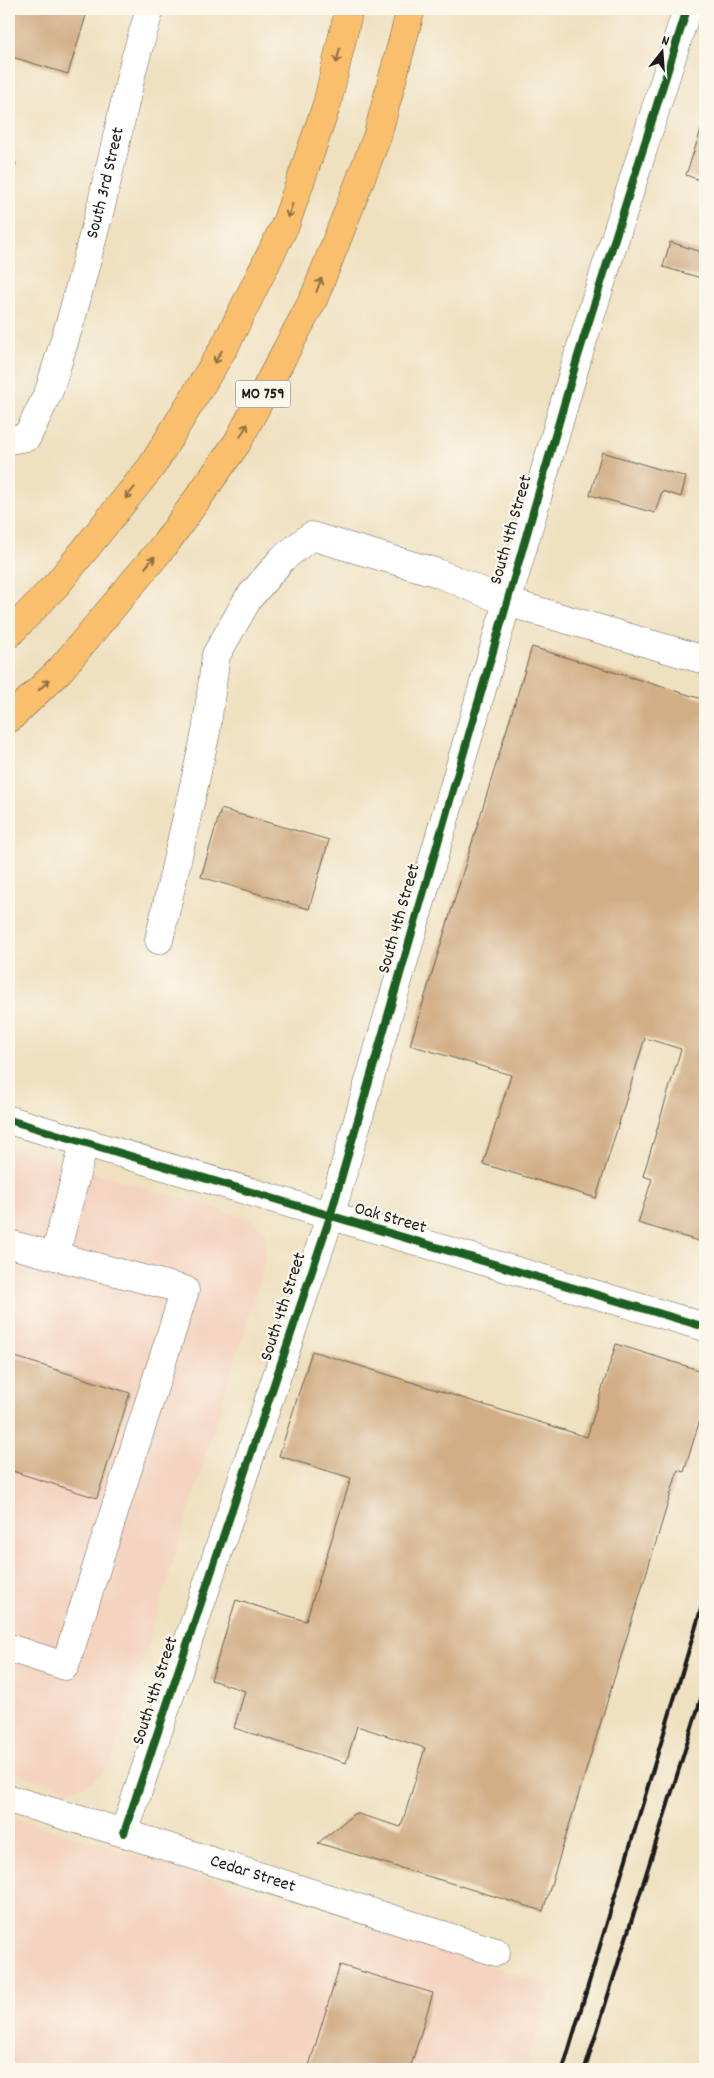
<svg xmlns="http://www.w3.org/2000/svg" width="714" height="2078" viewBox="0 0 714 2078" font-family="Dekko,sans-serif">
	<rect width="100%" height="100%" fill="#fbf7ec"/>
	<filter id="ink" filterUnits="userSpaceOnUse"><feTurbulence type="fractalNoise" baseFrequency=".02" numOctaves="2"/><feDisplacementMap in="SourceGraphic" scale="10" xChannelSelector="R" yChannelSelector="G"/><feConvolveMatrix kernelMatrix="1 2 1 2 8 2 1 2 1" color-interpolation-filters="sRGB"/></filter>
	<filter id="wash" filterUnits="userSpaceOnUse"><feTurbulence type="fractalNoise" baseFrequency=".0096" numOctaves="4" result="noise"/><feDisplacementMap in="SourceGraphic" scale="20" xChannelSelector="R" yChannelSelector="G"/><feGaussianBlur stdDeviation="1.12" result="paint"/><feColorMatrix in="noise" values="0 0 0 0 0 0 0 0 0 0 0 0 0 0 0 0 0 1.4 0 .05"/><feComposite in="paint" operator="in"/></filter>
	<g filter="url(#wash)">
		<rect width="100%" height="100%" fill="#efe0c0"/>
		<!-- built -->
		<g fill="#f4d3c0">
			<polygon points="9,1148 251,1219 266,1235 266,1259 111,1764 94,1780 72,1790 9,1771"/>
			<polygon points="9,1816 553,1986 525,2069 9,2069"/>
		</g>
		<g id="blocks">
			<!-- building -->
			<g fill="#d1ae86">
				<polygon points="15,9 88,9 68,74 9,56 9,29"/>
				<polygon points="705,118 705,182 686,175"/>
				<polygon points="9,160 16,163 9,185"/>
				<polygon points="670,242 705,253 705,279 663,267"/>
				<polygon points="602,452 686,477 681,497 662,491 655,513 590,495"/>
				<polygon points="532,647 705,700 705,1243 638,1223 652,1179 643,1176 681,1049 645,1038 596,1198 483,1164 511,1075 410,1045"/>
				<polygon points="221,809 329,840 309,909 201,877"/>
				<polygon points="616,1344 705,1372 705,1403 684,1472 678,1470 543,1911 318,1843 355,1813 401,1827 425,1748 357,1726 346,1763 234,1728 245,1691 211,1680 236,1600 306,1621 351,1478 279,1456 312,1351 587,1437"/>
				<polygon points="9,1355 130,1393 97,1498 9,1470"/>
				<polygon points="340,1965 433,1993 410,2069 308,2069"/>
			</g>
		</g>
	</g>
	<g filter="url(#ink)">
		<use href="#blocks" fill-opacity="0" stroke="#666155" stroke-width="1"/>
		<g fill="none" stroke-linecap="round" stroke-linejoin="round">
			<defs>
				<g id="minor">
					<path id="s1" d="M9,440L27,437L49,391L72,316L102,202L134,63L150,9"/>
					<polyline points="159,940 206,732 216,655 248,599 282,559 311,536 438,573 507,602 705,660"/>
					<polyline points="9,1120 705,1327"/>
					<polyline points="9,1244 185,1290 65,1666 9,1648"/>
					<polyline points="55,1256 84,1143"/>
					<path id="s2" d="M9,1799L124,1833L496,1952"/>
					<polyline points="124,1833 330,1217 578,356 687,9"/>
				</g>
				<g id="major">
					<polyline points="9,634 58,583 152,466 225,346 286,223 327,104 349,9"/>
					<polyline points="9,719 60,670 166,543 237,443 314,298 377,137 411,9"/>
				</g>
			</defs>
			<!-- minor casing -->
			<use href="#minor" stroke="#666155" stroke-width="29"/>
			<!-- major casing -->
			<use href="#major" stroke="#666155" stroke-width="29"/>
			<!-- minor -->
			<use href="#minor" stroke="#fff" stroke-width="28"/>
			<!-- major -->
			<use href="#major" stroke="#f9bf6c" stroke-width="28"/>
			<!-- rail -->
			<g stroke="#1c1c1c" stroke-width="4">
				<polyline points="563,2069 705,1596"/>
				<polyline points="585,2069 705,1686"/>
			</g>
			<defs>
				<g id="cycleway">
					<polyline points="9,1120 705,1327"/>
					<polyline points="124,1833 330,1217 578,356 687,9"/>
				</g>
			</defs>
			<!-- cycleway casing -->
			<use href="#cycleway" stroke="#fbf7ec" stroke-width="11"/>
			<!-- cycleway -->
			<use href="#cycleway" stroke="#1b5e20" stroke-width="8"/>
		</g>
		<!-- one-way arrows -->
		<defs><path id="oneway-shaft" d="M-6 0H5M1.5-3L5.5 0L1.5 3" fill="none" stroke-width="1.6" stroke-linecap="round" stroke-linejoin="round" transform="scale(1.25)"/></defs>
		<g stroke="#8a6e44">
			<use href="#oneway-shaft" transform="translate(338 56) rotate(103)"/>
			<use href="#oneway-shaft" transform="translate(290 211) rotate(109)"/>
			<use href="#oneway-shaft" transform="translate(319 285) rotate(-69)"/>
			<use href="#oneway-shaft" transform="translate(218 357) rotate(121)"/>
			<use href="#oneway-shaft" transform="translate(244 430) rotate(-62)"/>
			<use href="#oneway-shaft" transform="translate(130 493) rotate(129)"/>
			<use href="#oneway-shaft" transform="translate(150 562) rotate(-50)"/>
			<use href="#oneway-shaft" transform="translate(44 685) rotate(-44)"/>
		</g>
	</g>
	<g text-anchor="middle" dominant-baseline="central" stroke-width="4.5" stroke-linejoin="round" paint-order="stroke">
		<!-- shield labels -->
		<rect fill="#fbf7ec" stroke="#5f5e5a" stroke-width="1" x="235.5" y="380.5" width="55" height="27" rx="4"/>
		<g font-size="16" font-weight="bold" fill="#1c1c1c">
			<text x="263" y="394">MO 759</text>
		</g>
		<!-- street labels -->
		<g font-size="18" fill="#1c1c1c" stroke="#fbf7ec">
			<text stroke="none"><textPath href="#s1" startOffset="285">South 3rd Street</textPath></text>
			<text transform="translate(512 530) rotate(-74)">South 4th Street</text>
			<text transform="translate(400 919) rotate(-74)">South 4th Street</text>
			<text transform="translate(390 1219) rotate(16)">Oak Street</text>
			<text transform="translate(284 1307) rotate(-72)">South 4th Street</text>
			<text transform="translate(156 1691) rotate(-72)">South 4th Street</text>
			<text stroke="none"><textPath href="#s2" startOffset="255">Cedar Street</textPath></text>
		</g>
	</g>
	<!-- margin -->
	<rect width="714" height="2078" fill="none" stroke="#fbf7ec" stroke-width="30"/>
	<!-- north arrow -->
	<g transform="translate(662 52) rotate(17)" stroke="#fbf7ec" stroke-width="4" paint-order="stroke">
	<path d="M0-4L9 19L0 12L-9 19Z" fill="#1c1c1c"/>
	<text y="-8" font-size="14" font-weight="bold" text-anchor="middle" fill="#1c1c1c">N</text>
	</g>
</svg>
